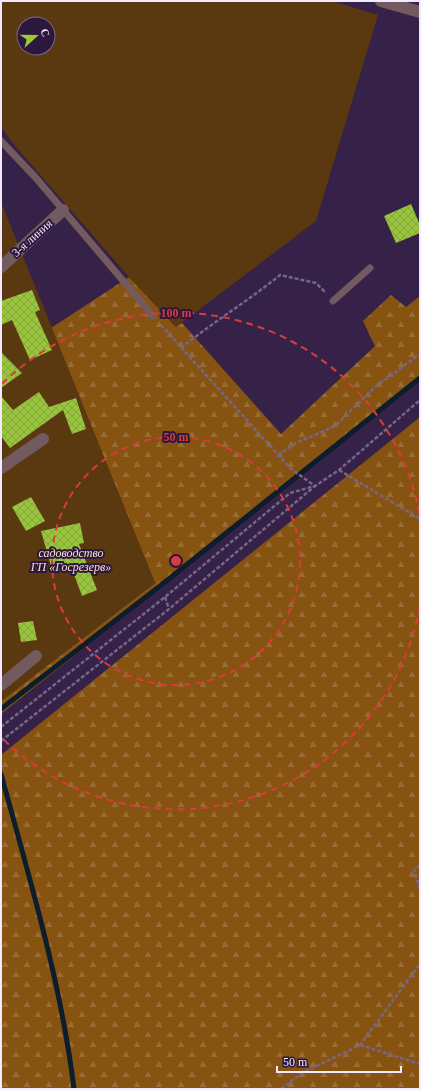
<svg xmlns="http://www.w3.org/2000/svg" width="421" height="1090" viewBox="0 0 421 1090" font-family="'Times New Roman',serif">
	<defs>
		<pattern id="forest-firs" width="22" height="20" patternUnits="userSpaceOnUse"><rect width="22" height="20" fill="#875311"/><path d="M5 1l3.5 6h-7zM16 11l3.5 6h-7z" fill="#986c35"/></pattern>
		<pattern id="building-cross-hatch" width="8" height="8" patternUnits="userSpaceOnUse"><rect width="8" height="8" fill="#98c53b"/><path d="M0 0l8 8M0 8l8-8" fill="none" stroke="#84a53f"/></pattern>
	</defs>
	<rect width="100%" height="100%" fill="#362149"/>
	<!-- forest -->
	<g fill="url(#forest-firs)">
		<polygon points="129,277 176,327 182,323 281,434 375,346 363,321 391,295 406,307 420,296 420,381 1,714 1,701 155,583 51,328"/>
		<polygon points="420,417 420,1089 1,1089 1,755"/>
	</g>
	<!-- garden -->
	<g fill="#5a3810" fill-rule="evenodd">
		<path d="M1,1H332L378,15L316,221L176,327L129,277L16,147L1,127ZM24,24H48V48H24Z"/>
		<polygon points="1,202 155,583 1,701"/>
	</g>
	<g fill="none" stroke-linecap="round" stroke-linejoin="round">
		<!-- stream -->
		<g stroke="#0e1d2b" stroke-width="5">
			<polyline points="1,709 160,586 420,378"/>
			<path d="M1,774C29,877 61,982 74,1089"/>
		</g>
	</g>
	<!-- building -->
	<g fill="url(#building-cross-hatch)">
		<polygon points="411,204 420,225 420,233 396,243 384,216"/>
		<polygon points="32,290 40,310 35,312 52,350 30,360 12,320 1,325 1,301"/>
		<polygon points="1,352 22,373 1,388"/>
		<polygon points="39,392 49,407 76,398 86,429 72,434 63,410 10,448 1,436 1,396 13,410"/>
		<polygon points="31,497 45,521 26,531 12,507"/>
		<polygon points="80,523 84,543 79,544 97,590 82,596 72,569 53,573 41,531"/>
		<polygon points="33,621 37,640 21,642 18,623"/>
	</g>
	<g fill="none" stroke-linecap="round" stroke-linejoin="round">
		<!-- path -->
		<g stroke="#776687" stroke-width="2.5" stroke-dasharray="4 2" stroke-linecap="butt">
			<path d="M181,348C213,322 248,301 280,275L316,283L326,293"/>
			<polyline points="278,455 296,443 335,426 375,387 420,354"/>
			<polyline points="339,470 420,519"/>
			<polyline points="165,597 169,609"/>
			<polyline points="1,727 165,597 290,493 315,486 339,470 420,400"/>
			<polyline points="1,741 169,609 315,486 291,469 160,324"/>
			<polyline points="420,865 414,870 420,890"/>
			<polyline points="360,1045 420,1064"/>
			<polyline points="281,1089 302,1073 360,1045 420,964"/>
		</g>
		<!-- lane -->
		<g stroke="#735a5f" stroke-width="7">
			<polyline points="1,141 36,178 153,316"/>
			<polyline points="333,301 370,268"/>
		</g>
		<!-- street -->
		<g stroke="#735a5f" stroke-width="12">
			<polyline points="381,1 420,12"/>
			<polyline points="1,267 63,210"/>
			<polyline points="1,468 43,439"/>
			<polyline points="1,685 36,656"/>
		</g>
	</g>
	<!-- distance rings -->
	<g fill="none" stroke="#d93b3e" stroke-width="2" stroke-dasharray="7 5">
		<circle cx="176" cy="561" r="124"/>
		<path d="M420 606A248 248 0 0 1 2 738M2 384A248 248 0 0 1 420 516"/>
	</g>
	<g text-anchor="middle" dominant-baseline="central" stroke-width="4" stroke-linejoin="round" paint-order="stroke">
		<!-- street labels -->
		<g font-size="12" fill="#f3eaff" stroke="#2c173e">
			<text transform="translate(32 238) rotate(-42)">3-я линия</text>
		</g>
		<!-- park labels -->
		<g font-size="12" font-style="italic" fill="#f7dfc9" stroke="#2c173e">
			<text x="71" y="553">садоводство<tspan x="71" dy="14">ГП «Госрезерв»</tspan></text>
		</g>
	</g>
	<circle cx="176" cy="561" r="6" fill="#d93b3e" stroke="#2c173e" stroke-width="2"/>
	<g font-size="12" text-anchor="middle" font-weight="bold" fill="#d93b3e" stroke="#2c173e" stroke-width="4" stroke-linejoin="round" paint-order="stroke">
		<text x="176" y="317">100 m</text>
		<text x="176" y="441">50 m</text>
	</g>
	<!-- border -->
	<rect width="421" height="1090" fill="none" stroke="#f3eaff" stroke-width="4"/>
	<!-- north arrow -->
	<g transform="translate(36 36) rotate(69)"><circle r="19" fill="#2c173e" stroke="#7c6b8b"/>
	<path d="M0-3L7 15L0 10L-7 15Z" fill="#9bcb33"/>
	<text y="-6" font-size="11" font-weight="bold" text-anchor="middle" fill="#f3eaff">С</text>
	</g>
	<!-- scale -->
	<path d="M277 1066v6h124v-6" fill="none" stroke="#f3eaff" stroke-width="2"/>
	<text x="283" y="1066" font-size="12" fill="#f3eaff" stroke="#2c173e" stroke-width="3" paint-order="stroke">50 m</text>
</svg>
